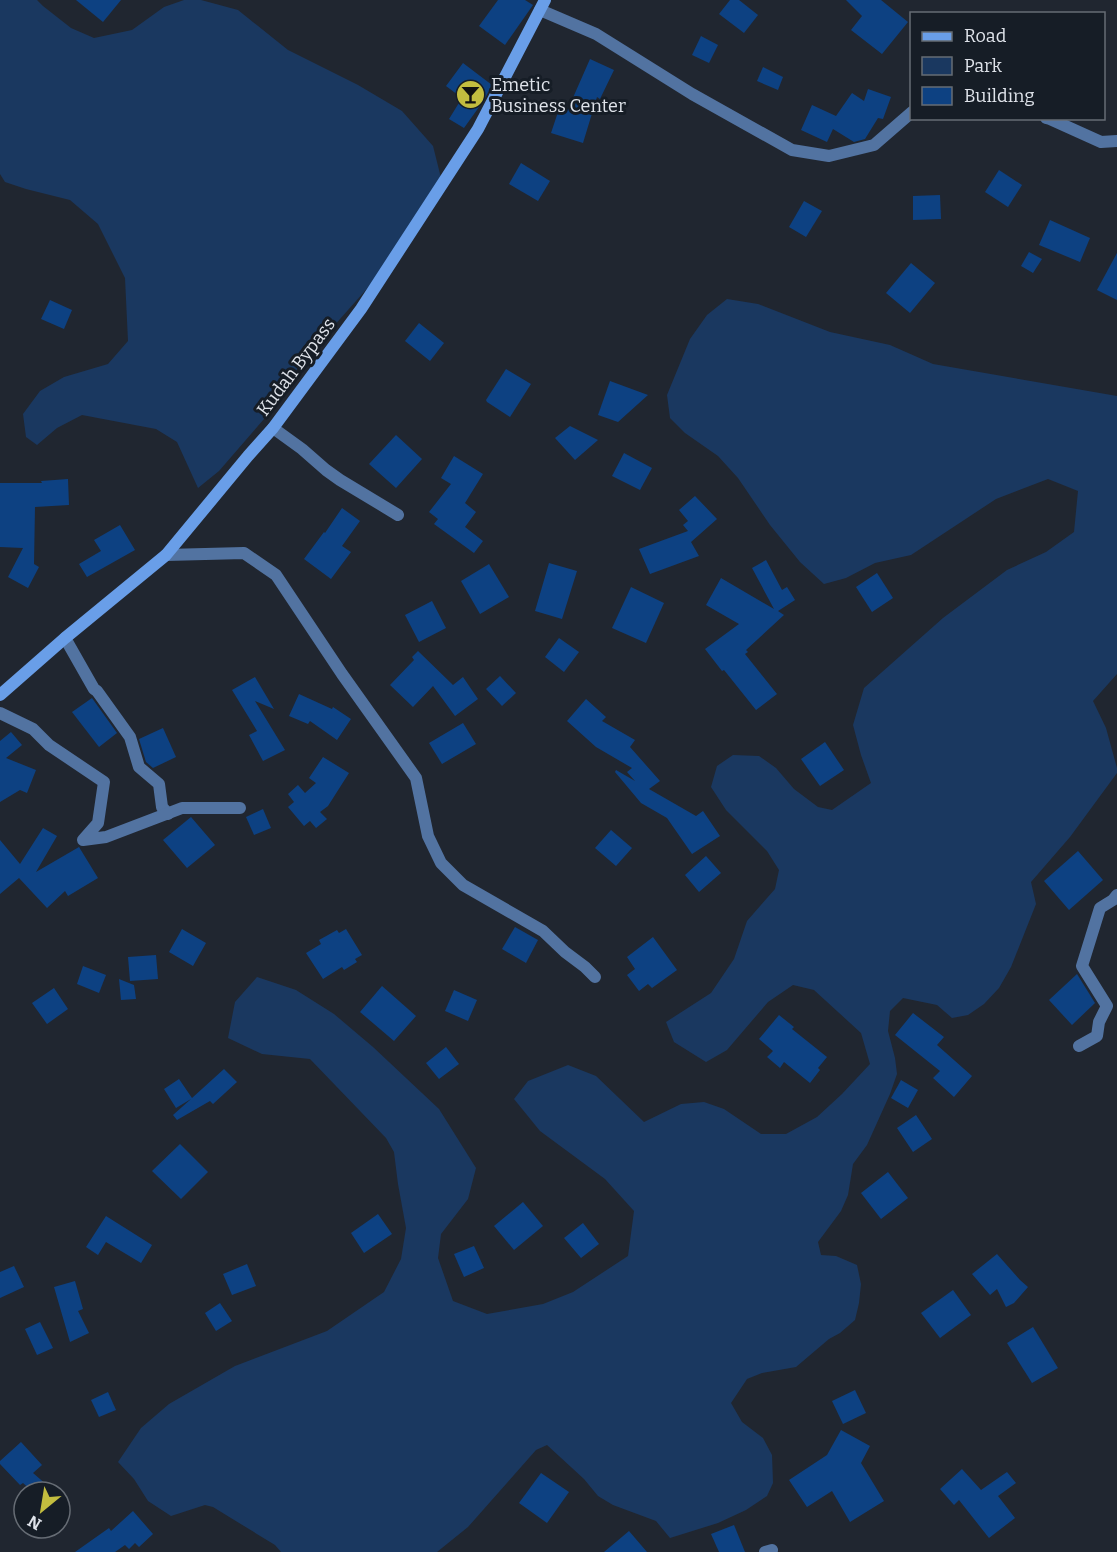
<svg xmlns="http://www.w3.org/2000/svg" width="1117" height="1552" viewBox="0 0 1117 1552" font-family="Bitter,serif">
	<rect width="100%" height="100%" fill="#202630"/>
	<!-- green -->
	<g fill="#1a3860">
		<polygon points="0,0 37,0 43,6 71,28 94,38 132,30 164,7 184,0 201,0 238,10 288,50 358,85 402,111 433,146 441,178 372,283 324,337 301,357 292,385 277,404 219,471 198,488 177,442 156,429 82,415 57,428 37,445 26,437 23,414 40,391 64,377 108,364 128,341 125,278 98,224 70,200 26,189 5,182 0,174"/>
		<polygon points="727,299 758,304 830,332 890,345 933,364 1117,396 1117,674 1093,701 1106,728 1117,768 1117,773 1070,837 1031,882 1036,904 1011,967 999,988 984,1004 968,1015 952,1018 937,1005 903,998 890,1011 888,1031 895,1058 897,1074 890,1094 867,1145 853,1164 848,1195 841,1211 818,1242 821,1255 836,1256 857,1265 861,1284 859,1303 855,1320 840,1333 829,1339 796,1367 762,1373 747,1379 731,1403 742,1422 763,1438 772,1455 773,1483 767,1496 746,1510 718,1523 670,1538 656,1521 613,1505 598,1496 584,1479 547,1445 536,1450 468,1527 437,1552 281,1552 275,1545 213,1507 205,1505 171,1516 148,1501 134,1479 118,1462 141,1428 169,1404 235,1366 327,1331 384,1292 401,1259 406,1228 398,1184 394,1152 386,1138 310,1059 262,1054 228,1038 235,1002 257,977 296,990 334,1014 373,1047 439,1109 476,1168 468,1199 441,1234 438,1258 453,1301 487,1314 543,1304 573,1292 628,1256 634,1211 605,1179 540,1131 514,1099 528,1081 568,1065 596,1076 644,1122 681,1104 704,1102 724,1109 761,1134 786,1134 817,1117 842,1094 870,1064 861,1033 814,990 793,985 768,1002 727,1050 706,1062 674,1042 666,1022 711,993 734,959 747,921 775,889 779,870 767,851 726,810 711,787 717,766 733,755 759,756 776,768 794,789 818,807 832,810 871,783 861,755 853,725 864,688 943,618 1007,570 1046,552 1074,532 1078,491 1048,479 996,499 911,555 875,563 846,578 824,584 800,562 770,525 738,478 718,456 685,433 670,418 667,395 690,339 707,315"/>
	</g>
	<!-- building -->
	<g fill="#0d4182">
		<polygon points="76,0 121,0 103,22"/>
		<polygon points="498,0 525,0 533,5 505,45 479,26"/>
		<polygon points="730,0 739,0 758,15 744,33 719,14"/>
		<polygon points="846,0 881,0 908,22 882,54 851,30 862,16"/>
		<polygon points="701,36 718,45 709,63 692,55"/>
		<polygon points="590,59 614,70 600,99 597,97 583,143 551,133 560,106 568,109"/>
		<polygon points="463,63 492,85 484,100 464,128 449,119 462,98 446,86"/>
		<polygon points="763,67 783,77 778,90 757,81"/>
		<polygon points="868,89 891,97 883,119 878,118 865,139 854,142 833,129 827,142 801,130 812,105 836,116 852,93 864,101"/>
		<polygon points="521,163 550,181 538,201 509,184"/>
		<polygon points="999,170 1022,185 1008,207 985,192"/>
		<polygon points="940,195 941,219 913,220 913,196"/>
		<polygon points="804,201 822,211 806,237 789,227"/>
		<polygon points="1050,220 1090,238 1080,262 1039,245"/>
		<polygon points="1029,252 1042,259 1033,273 1021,266"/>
		<polygon points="1117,253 1117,300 1097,290"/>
		<polygon points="911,263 935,283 910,313 886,293"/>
		<polygon points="50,300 72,310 64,329 41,319"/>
		<polygon points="419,323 444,343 430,361 405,341"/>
		<polygon points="506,369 531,384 510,417 487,402 486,400"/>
		<polygon points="610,381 648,395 618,422 598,415"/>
		<polygon points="570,426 598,440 575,460 555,438"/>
		<polygon points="396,435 422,459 396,488 369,464"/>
		<polygon points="624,453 652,468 640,490 612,476"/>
		<polygon points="454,456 483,474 465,503 476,512 465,527 483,541 474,553 434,524 438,519 429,512 451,484 441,478"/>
		<polygon points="68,479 69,505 35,507 34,564 39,567 28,588 8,577 23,548 0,547 0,483 42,483 41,481"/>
		<polygon points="695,496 717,519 691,542 699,556 650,574 639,549 688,531 683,525 688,521 679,510"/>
		<polygon points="342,508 360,521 342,546 351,552 331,579 304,559 324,532 325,533"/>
		<polygon points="120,525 135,550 87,577 79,564 101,551 94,540"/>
		<polygon points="766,560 782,590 787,587 795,600 778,611 784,615 746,650 748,652 745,654 777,694 756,710 724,670 722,671 705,649 739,624 706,605 721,578 774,609 752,568"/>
		<polygon points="549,563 577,571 562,619 535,611"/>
		<polygon points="489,564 509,597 480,614 461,581"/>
		<polygon points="877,573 893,598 872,612 856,587"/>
		<polygon points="631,587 664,603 646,643 612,628"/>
		<polygon points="432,601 446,628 419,642 405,615"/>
		<polygon points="559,638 579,652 564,672 545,657"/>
		<polygon points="418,651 453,685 463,677 478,699 455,716 433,686 413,707 390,685 414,660 412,657"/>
		<polygon points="500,676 516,693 502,706 486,689"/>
		<polygon points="255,677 274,709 255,701 285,750 263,761 249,735 257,731 232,690"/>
		<polygon points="299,694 332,709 333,707 351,719 337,740 310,721 308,724 289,716"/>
		<polygon points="92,698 117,733 99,747 72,712"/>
		<polygon points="586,699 606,717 602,721 635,740 630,747 660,781 649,789 696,816 703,811 720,836 692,854 667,818 641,803 615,772 616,770 635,781 627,772 632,768 596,747 567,721"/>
		<polygon points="463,723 476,744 442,764 429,743"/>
		<polygon points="163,728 176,757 153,768 146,762 139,739"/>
		<polygon points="11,732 22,745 6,758 36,770 27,793 20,790 0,802 0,741"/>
		<polygon points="825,742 844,770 820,786 801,759"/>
		<polygon points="323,757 349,773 328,806 320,812 327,819 316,828 310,821 304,826 288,807 294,802 288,794 298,785 305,793 316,783 309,778"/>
		<polygon points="263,809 271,828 254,835 246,817"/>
		<polygon points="191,817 215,845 187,868 163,840"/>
		<polygon points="43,828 57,836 36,872 79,847 98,878 68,896 65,891 47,908 19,878 0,894 0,840 20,864"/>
		<polygon points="611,830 632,848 616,866 595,848"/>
		<polygon points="1078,851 1103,880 1069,910 1044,881"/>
		<polygon points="706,856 721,873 699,892 685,875"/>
		<polygon points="515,927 538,940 526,963 502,949"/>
		<polygon points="182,929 206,943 193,966 169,952"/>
		<polygon points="346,929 362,955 355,959 357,962 344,970 342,967 323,979 306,953 321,944 319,940 337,930 339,933"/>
		<polygon points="653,937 677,970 652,988 648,984 639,991 627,975 635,969 627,957"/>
		<polygon points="156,955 158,979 130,981 128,957"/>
		<polygon points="83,966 106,975 99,993 77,984"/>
		<polygon points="1077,974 1095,1003 1072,1025 1049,1000"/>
		<polygon points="119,979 134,985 136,999 121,1000"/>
		<polygon points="382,986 416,1016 394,1041 360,1012"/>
		<polygon points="54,988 68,1009 47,1024 32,1003"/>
		<polygon points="454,990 477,1000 468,1021 445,1011"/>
		<polygon points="913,1013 944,1037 937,1045 972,1076 954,1097 933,1078 940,1071 895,1035"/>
		<polygon points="779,1015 794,1027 792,1029 827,1057 818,1068 820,1070 810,1083 784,1062 780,1068 767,1057 773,1051 759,1039"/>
		<polygon points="446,1047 459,1064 439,1079 426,1063"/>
		<polygon points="224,1069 237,1082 213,1104 210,1101 177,1120 173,1115 191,1099 176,1108 164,1089 179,1079 192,1098"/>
		<polygon points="901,1080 918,1090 908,1108 891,1098"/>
		<polygon points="916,1115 932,1139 913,1152 897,1128"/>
		<polygon points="180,1144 208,1172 181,1199 152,1171"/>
		<polygon points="888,1172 908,1198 881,1219 861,1193"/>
		<polygon points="523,1202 543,1226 514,1250 494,1226"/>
		<polygon points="378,1214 392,1234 364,1253 351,1233"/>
		<polygon points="106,1216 152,1245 141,1263 106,1242 98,1255 86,1247"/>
		<polygon points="583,1223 599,1244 581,1258 564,1238"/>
		<polygon points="474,1246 484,1268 464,1277 454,1254"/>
		<polygon points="997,1254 1020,1280 1028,1287 1014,1303 1006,1307 997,1289 990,1295 972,1274"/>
		<polygon points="247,1264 256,1286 232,1295 223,1274"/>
		<polygon points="14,1266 24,1287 0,1298 0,1272"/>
		<polygon points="75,1281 83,1309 78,1311 89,1333 70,1342 54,1287"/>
		<polygon points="953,1290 971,1315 940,1338 921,1313"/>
		<polygon points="220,1303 232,1321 216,1331 205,1313"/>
		<polygon points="40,1322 53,1348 37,1355 25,1329"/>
		<polygon points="1033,1327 1058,1368 1032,1383 1007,1343"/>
		<polygon points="855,1390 866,1413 843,1424 832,1401"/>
		<polygon points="108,1392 116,1410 99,1417 91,1400"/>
		<polygon points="841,1430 870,1446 861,1463 884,1501 850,1522 832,1491 807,1507 789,1480 827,1455"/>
		<polygon points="21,1442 42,1465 33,1473 55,1492 33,1492 23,1483 20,1485 0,1464 0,1461"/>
		<polygon points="962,1469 981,1490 1007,1472 1016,1483 998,1496 1015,1518 989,1538 959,1500 954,1505 940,1489"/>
		<polygon points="541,1473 569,1492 547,1523 519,1503"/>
		<polygon points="133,1511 153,1534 139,1547 135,1543 129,1549 125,1545 115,1552 75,1552 109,1528 111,1531"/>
		<polygon points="734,1525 745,1552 719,1552 711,1534"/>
		<polygon points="629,1531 647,1552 604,1552"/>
	</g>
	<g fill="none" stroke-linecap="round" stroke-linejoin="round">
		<!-- street -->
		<g stroke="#5273a1" stroke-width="12">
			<polyline points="540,10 596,34 692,94 792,150 829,156 874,145 912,112"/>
			<polyline points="1046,118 1050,119 1101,142 1117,141"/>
			<polyline points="273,428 302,449 326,470 340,480 398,515"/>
			<polyline points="166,555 244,553 276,575 342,674 416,778 428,836 441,863 463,885 543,931 565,952 585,967 595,977"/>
			<polyline points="65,638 94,689 97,691 130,737 139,767 159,784 162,807 168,814"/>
			<polyline points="0,713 33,729 49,745 104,782 98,823 83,840 106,837 182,808 240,808"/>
			<polyline points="1079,1046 1097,1036 1099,1022 1107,1006 1082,966 1100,908 1113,900 1117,895"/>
			<polyline points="765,1552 772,1550"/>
		</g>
		<!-- secondary -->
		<polyline stroke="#699ee8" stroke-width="12" points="0,695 65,638 166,555 248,456 273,428 361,309 478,129 545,0"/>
	</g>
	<!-- icons -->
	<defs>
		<symbol id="bar-disc" viewBox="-11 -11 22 22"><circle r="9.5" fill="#c3bd3f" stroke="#161d26"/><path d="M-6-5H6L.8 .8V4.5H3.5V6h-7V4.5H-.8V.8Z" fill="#111"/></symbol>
	</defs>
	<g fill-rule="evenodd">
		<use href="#bar-disc" x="454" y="78" width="33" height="33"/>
	</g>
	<g text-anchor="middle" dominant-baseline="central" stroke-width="6" stroke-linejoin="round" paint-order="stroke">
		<!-- poi labels -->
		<g font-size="18" fill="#dfe3ea" stroke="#161d26" text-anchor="start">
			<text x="491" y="85">Emetic<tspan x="491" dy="21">Business Center</tspan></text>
		</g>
		<!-- street labels -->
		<g font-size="18" fill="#dfe3ea" stroke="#161d26">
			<text transform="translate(296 367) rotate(-53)">Kudah Bypass</text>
		</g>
	</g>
	<!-- legend -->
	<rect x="910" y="12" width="195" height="108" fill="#161d26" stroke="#666c74" stroke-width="1.5"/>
	<rect x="922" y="32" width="30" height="9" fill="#699ee8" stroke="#666c74" stroke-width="1.5"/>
	<text x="964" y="42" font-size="18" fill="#dfe3ea">Road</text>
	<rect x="922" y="57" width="30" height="18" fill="#1a3860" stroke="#666c74" stroke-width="1.5"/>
	<text x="964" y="72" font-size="18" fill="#dfe3ea">Park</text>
	<rect x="922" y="87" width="30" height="18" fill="#0d4182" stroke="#666c74" stroke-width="1.5"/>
	<text x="964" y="102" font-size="18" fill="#dfe3ea">Building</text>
	<!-- north arrow -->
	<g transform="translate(42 1510) rotate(210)"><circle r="28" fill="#161d26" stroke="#666c74" stroke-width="1.5"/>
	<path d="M0-4.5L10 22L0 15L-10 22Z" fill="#c3bd3f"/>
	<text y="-9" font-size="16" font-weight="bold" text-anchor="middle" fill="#dfe3ea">N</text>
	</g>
</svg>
